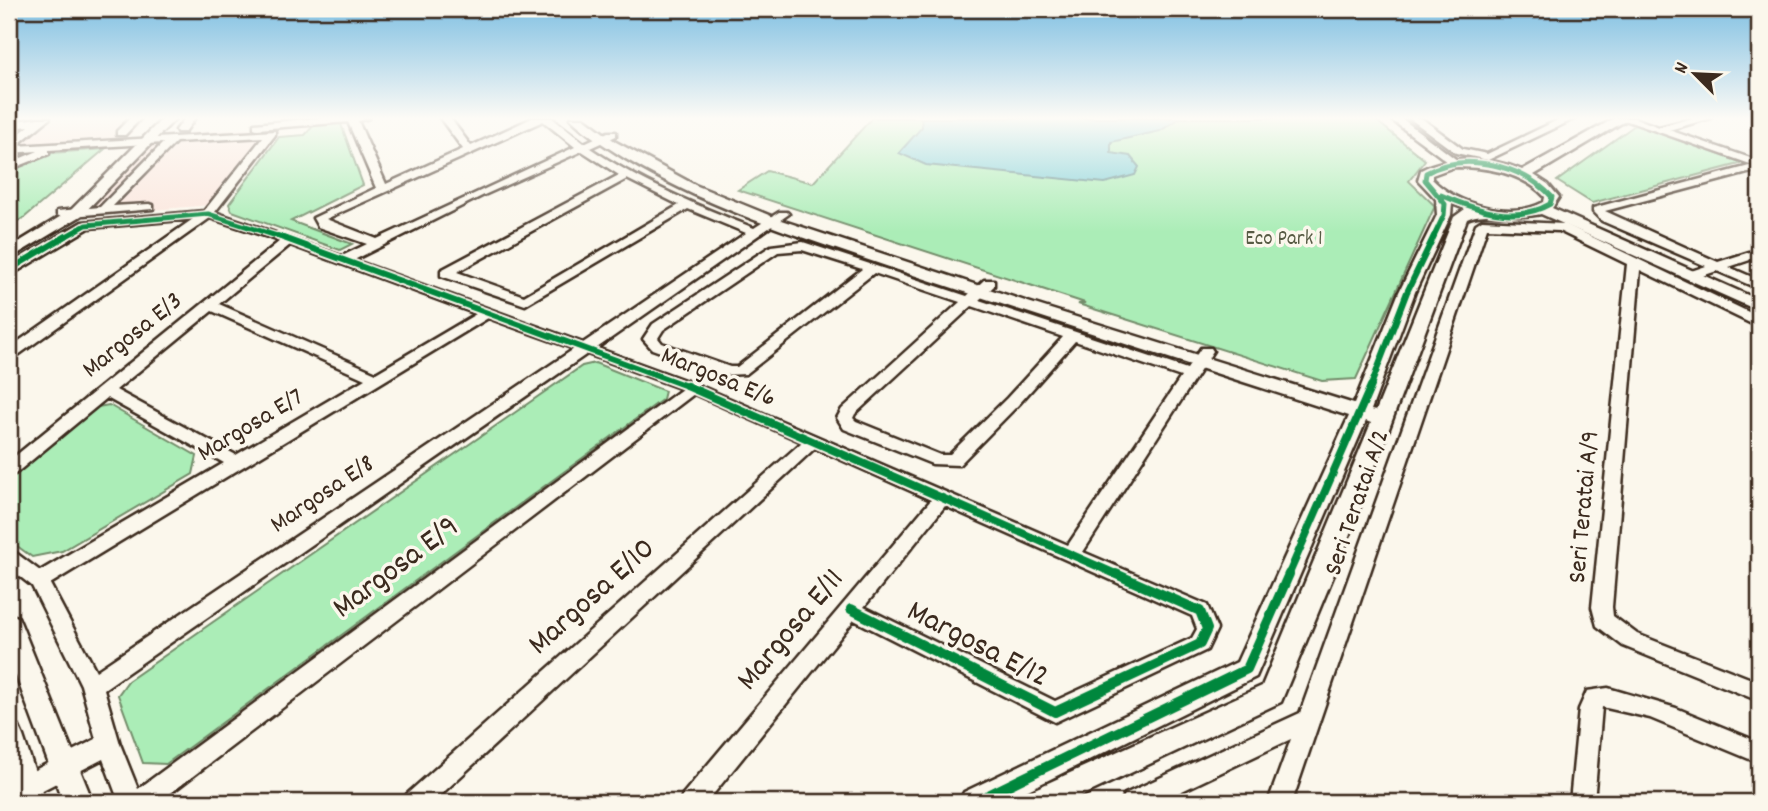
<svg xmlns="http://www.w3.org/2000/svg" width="1768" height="811" viewBox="0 0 1768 811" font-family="Dekko,sans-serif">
	<rect width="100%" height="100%" fill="#fbf7ec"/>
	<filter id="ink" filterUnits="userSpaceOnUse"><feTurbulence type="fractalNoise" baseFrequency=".0143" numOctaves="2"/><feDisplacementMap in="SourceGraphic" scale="14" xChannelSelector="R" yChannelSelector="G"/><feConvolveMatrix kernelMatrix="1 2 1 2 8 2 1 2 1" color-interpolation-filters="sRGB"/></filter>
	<g filter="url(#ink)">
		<!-- built -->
		<g fill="#fbe6dd">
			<polygon points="27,118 147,118 127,138 9,144 9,133"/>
			<polygon points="282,126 222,204 81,216 162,135"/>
		</g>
		<!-- green -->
		<g fill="#abedb7" stroke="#738c6a" stroke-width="2">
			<polygon points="872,118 1373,118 1425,160 1409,181 1435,206 1356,379 1322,381 1078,304 1085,303 738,190 767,171 813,183"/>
			<polygon points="333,123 341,124 363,185 291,221 352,244 340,250 232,211 229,204 279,137 305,135 315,124"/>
			<polygon points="1635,125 1743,163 1592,203 1557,181"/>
			<polygon points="105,149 25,217 9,226 9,170 51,153"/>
			<polygon points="595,363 665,391 663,399 166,764 143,763 118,695 128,681 582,366"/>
			<polygon points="109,405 197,456 193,474 62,551 32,557 9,540 9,477 92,408"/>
		</g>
		<!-- water -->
		<polygon fill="#7fd0d8" stroke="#648e8e" stroke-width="2" points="921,118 1180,118 1160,131 1111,142 1111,153 1130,156 1139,167 1135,175 1105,183 926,165 899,153 922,127"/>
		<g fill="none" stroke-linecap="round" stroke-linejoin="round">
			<defs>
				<g id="minor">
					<path d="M38,118H50L16,146L275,131V135L215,212L342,256L367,244L318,227L313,218L376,188L348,122L257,129L254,128V124L319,118H369L358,121L386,184L463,149L440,118H450L471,146L532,118H552L584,143L608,132H616V136L590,148C640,182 698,206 754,228L779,212H787L789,214L597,348L698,385L1068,545L1181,377L1075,341L1019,404L959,465L932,464L844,429L837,418L842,409L960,302L874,273L746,374L724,375L652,349L643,339L653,324L771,246L803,242L967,296L984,280H994V286L979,300L1187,369L1201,348H1211L1213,351L1083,552L1207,605L1217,629L1207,650L1055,722L854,620L707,802H680L683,794L931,500L815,448L433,802H404L407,794L802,442L694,394L159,802H119L103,759L33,795L25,798L17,795L13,787L17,779L96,739L81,685L32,586L9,568V551L16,553L40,571L224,463L107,398L15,474L9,476V461L280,241L210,218L14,358L9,359V348L193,219L89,228L14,273L9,274V265L82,222L204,211L263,137L176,142L113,206L149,204L153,205V209L61,217L57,215V211L100,207L163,143L49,150V154L9,170V163L38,151L9,153V142L29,126L9,128V122ZM543,121L575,147L377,239L326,219ZM582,151L619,175L441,270V276L525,305L688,209L746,233L583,343L354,260L484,195ZM627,179L679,205L524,296L457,272ZM290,245L476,314L376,373L219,304ZM802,250L862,269L737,367H730L662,343L658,338L663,330L778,252ZM972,306L1063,337L1007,398L949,455H940L856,421L853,418L855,414ZM212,311L365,379L236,455L116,390ZM488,318L574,349L96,671L50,584ZM587,354L682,389L138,789L120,744L104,689ZM945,506L1192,616L1197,629L1192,638L1055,701L864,607Z"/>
					<polygon points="130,118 141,118 125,135 117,135 117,131"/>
					<polygon points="185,118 195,118 185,132 177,132 176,130"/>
					<polygon points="1389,118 1401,118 1461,163 1452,165"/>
					<polygon points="1409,118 1421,118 1463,149 1487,154 1562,118 1576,118 1488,160 1456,153"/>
					<polygon points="1619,118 1635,118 1659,127 1693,118 1711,118 1669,130 1759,161 1759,170 1605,211 1718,262 1759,249 1759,257 1729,267 1759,280 1759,289 1717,271 1693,279 1688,278 1688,272 1706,266 1602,221 1593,212 1593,208 1753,165"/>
					<polygon points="1482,220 1565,224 1759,317 1759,326 1754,325 1640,270 1612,607 1613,616 1637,634 1759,682 1759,701 1623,646 1597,626 1592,607 1627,264 1559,231 1487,228 1292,802 1268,802 1291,739 1159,802 1122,802 1125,794 1300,713 1476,224"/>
					<polygon points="1608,688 1676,708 1759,742 1759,763 1650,718 1602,707 1594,802 1570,802 1579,709 1587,691"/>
				</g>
				<g id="tertiary">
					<polygon points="163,118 176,118 81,216 9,259 9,248 71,210"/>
					<path d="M570,118H584L616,142L695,185L781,220L1028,302L1354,404L1399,292L1437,215L1436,199L1418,180L1421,170C1452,153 1491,157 1522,170L1615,118H1630L1534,175L1548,184L1559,197L1552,208L1759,300V311L1541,214C1516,220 1485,210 1467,219L1342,555L1281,702L1069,802H1023L1028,792L1262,686L1371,423L1366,421L1256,677L1004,802H959L964,792L1237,662L1349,416C1198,367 1046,319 895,269C804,238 709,209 626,159C607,147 586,134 570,118ZM1454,167C1486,167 1522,172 1545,197L1544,202C1511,220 1457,205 1432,179V175ZM1452,204L1465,209L1454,217L1376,411L1371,410L1415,292L1451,215Z"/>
					<polygon points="9,614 18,617 21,624 93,802 63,802 9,657"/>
					<polygon points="9,724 19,727 23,736 45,802 15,802 9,781"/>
				</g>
			</defs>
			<!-- minor casing -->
			<use href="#minor" stroke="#3b2a1e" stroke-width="5"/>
			<!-- tertiary casing -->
			<use href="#tertiary" stroke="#3b2a1e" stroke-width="5"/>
			<!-- minor -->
			<use href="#minor" fill="#fbf7ec" fill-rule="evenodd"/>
			<!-- tertiary -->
			<use href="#tertiary" fill="#fbf7ec" fill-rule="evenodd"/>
			<defs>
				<g id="cycleway-far3">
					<polyline points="63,238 86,225 208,214 283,238"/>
					<path d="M1433,238L1444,215L1445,204L1425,180L1426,173C1464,151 1523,165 1552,197L1550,204C1515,224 1476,210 1441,195"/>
				</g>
				<g id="cycleway-far2">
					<polyline points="278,236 692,388"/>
					<polyline points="9,270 66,236"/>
					<polyline points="1370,388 1407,292 1434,236"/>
				</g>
				<g id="cycleway-far1">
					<polyline points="687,386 1120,576"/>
					<polyline points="1288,576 1371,386"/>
				</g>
				<g id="cycleway">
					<polyline points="851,609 1055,712 1200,644 1207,629 1200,611 1116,574"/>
					<polyline points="974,802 1247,669 1289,574"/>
				</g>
			</defs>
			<!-- cycleway-far3 casing -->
			<use href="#cycleway-far3" stroke="#fbf7ec" stroke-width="8"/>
			<!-- cycleway-far2 casing -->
			<use href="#cycleway-far2" stroke="#fbf7ec" stroke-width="10"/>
			<!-- cycleway-far1 casing -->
			<use href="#cycleway-far1" stroke="#fbf7ec" stroke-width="12"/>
			<!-- cycleway casing -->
			<use href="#cycleway" stroke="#fbf7ec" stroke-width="14"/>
			<!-- cycleway-far3 -->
			<use href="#cycleway-far3" stroke="#00873e" stroke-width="5"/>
			<!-- cycleway-far2 -->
			<use href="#cycleway-far2" stroke="#00873e" stroke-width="6"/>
			<!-- cycleway-far1 -->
			<use href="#cycleway-far1" stroke="#00873e" stroke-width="8"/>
			<!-- cycleway -->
			<use href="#cycleway" stroke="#00873e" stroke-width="10"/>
		</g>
	</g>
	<!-- sky -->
	<linearGradient id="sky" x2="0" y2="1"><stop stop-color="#7ebfe2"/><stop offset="0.51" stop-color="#fdfbf6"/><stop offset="1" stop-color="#fdfbf6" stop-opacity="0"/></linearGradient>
	<rect width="1768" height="232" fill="url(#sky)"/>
	<g text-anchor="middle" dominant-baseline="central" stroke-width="7" stroke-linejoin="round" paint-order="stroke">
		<!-- far-park labels -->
		<g font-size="21" fill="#575b44" stroke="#fbf7ec">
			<text x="1284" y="240">Eco Park 1</text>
		</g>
		<!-- street labels -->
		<g font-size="26" fill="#3b2a1e" stroke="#fbf7ec">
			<text transform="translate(133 336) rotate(-39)">Margosa E/3</text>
			<text transform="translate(718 378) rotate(22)">Margosa E/6</text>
			<text transform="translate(251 426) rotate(-31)">Margosa E/7</text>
			<text transform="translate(323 495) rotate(-34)">Margosa E/8</text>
			<text transform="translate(1358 503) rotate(-71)">Seri Teratai A/2</text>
			<text transform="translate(1585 507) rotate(-85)">Seri Teratai A/9</text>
		</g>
		<!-- near-street labels -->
		<g font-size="32" fill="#3b2a1e" stroke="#fbf7ec">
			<text transform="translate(397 569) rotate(-37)">Margosa E/9</text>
			<text transform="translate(593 598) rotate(-42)">Margosa E/10</text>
			<text transform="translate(792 631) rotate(-50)">Margosa E/11</text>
			<text transform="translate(977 646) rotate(27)">Margosa E/12</text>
		</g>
	</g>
	<!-- margin -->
	<rect width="1768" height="811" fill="none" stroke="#fbf7ec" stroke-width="35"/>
	<rect x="18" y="18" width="1733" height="776" fill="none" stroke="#3b2a1e" stroke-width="2.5" filter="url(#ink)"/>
	<!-- north arrow -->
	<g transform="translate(1695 74) rotate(294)" stroke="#fbf7ec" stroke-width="5" paint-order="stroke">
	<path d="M0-5L12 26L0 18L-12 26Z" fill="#3b2a1e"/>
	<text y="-10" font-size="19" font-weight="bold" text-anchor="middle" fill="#3b2a1e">N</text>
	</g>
</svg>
